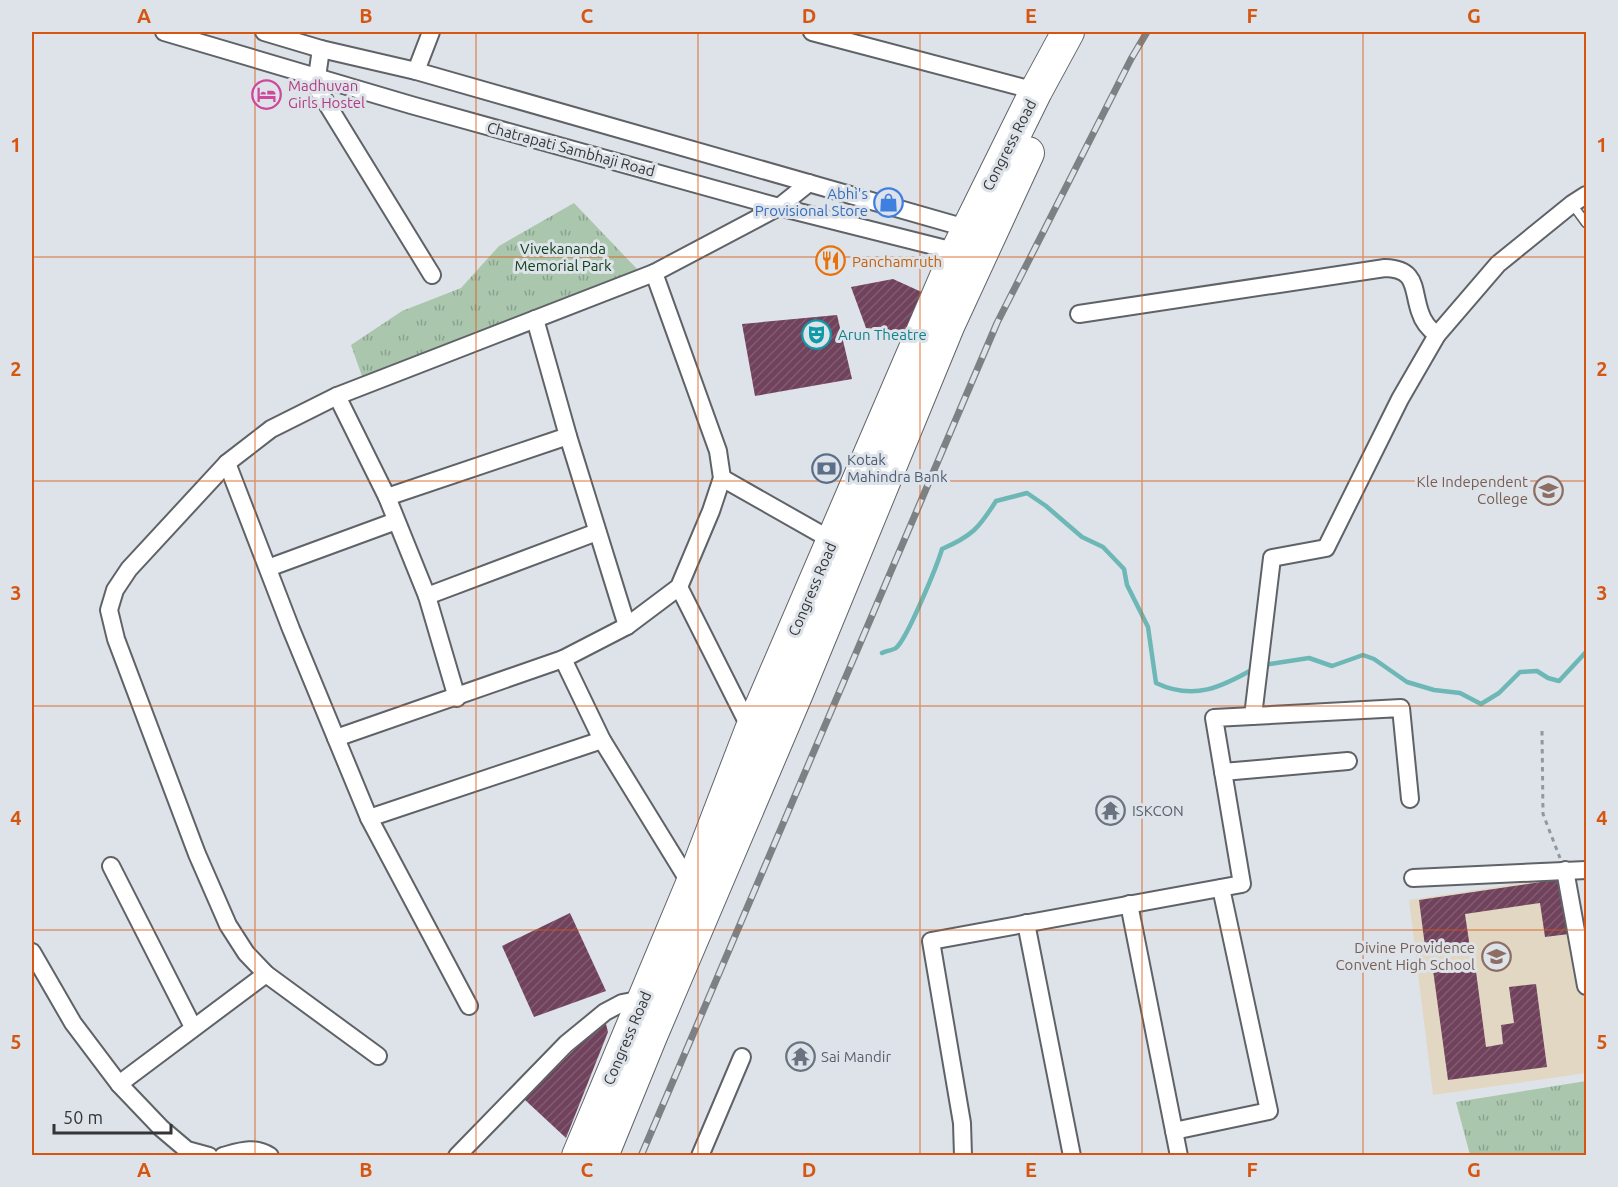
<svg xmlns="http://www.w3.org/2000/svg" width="1618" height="1187" viewBox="0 0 1618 1187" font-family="Ubuntu,sans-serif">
	<defs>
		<pattern id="park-tufts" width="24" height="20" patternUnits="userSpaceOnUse" patternTransform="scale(1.5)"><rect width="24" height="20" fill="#aac7ad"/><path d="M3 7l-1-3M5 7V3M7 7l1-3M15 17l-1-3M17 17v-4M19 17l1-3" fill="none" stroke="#8ba28e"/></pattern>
		<pattern id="building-hatch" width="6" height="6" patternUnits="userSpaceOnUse" patternTransform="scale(1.5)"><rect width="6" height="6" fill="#71425c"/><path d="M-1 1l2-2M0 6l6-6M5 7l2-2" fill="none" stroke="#815c71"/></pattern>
	</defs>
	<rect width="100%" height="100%" fill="#dde3e8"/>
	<!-- education -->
	<polygon fill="#e2d7c2" points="1563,877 1586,1012 1586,1073 1433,1095 1409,900"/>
	<!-- park -->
	<g fill="url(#park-tufts)">
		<polygon points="574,203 638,270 363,379 351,345 402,311 461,288 499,246"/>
		<polygon points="1586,1081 1586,1155 1470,1155 1456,1102"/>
	</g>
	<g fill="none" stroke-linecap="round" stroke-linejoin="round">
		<!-- stream -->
		<g stroke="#6db7b7" stroke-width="4.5">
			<path d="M882,653C886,651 893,650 896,648C907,639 937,566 942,549C972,536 979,528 996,501L1027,493L1046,506L1082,537L1103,547L1124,569L1127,585L1148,627L1156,683C1194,701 1222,687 1255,668"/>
			<polyline points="1263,665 1309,658 1332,666 1363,655 1374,659 1407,682 1434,690 1460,693 1481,704 1499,693 1520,672 1537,671 1548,678 1559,681 1586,652"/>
		</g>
	</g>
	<!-- building -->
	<g fill="url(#building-hatch)">
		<polygon points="893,279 926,294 910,332 866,328 851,287"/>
		<polygon points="837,315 852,379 755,396 742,324"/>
		<polygon points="1561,879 1569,934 1545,937 1540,903 1465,914 1470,948 1426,954 1419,900"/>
		<polygon points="570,913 606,991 534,1017 502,946"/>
		<polygon points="1475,964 1486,1047 1503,1044 1501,1025 1514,1023 1509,987 1536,984 1547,1067 1448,1080 1433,970"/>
		<polygon points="605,1020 608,1032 566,1138 524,1099"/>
	</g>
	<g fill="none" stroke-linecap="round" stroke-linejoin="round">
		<defs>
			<polyline id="lane" points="1572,204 1586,223"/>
			<g id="street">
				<polyline points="164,32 411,105 779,207 962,253"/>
				<polyline points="264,32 321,49 416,71 973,230"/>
				<polyline points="812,32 1036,91"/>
				<polyline points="321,49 317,77 319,91 432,275"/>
				<polyline points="416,71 431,32"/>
				<path d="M1079,314L1385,268C1418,269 1412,289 1420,312C1423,322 1429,329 1437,335"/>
				<polyline points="535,319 568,436 627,626"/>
				<polyline points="337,396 387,497 427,596 457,698"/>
				<polyline points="227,463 291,629 369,818 602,740"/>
				<polyline points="722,478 833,541"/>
				<polyline points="387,497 568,436"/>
				<polyline points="268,568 396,521"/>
				<polyline points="679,587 751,730"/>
				<polyline points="427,596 597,532"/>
				<polyline points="563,659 602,740 693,888"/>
				<polyline points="1253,716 1272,558 1326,548 1400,399 1437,335 1498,264 1572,204 1586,195"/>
				<polyline points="336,738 563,659 627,626 679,587 711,511 722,478 718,451 654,273 779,207 809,183"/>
				<polyline points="1223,772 1348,761"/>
				<polyline points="369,818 469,1006"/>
				<polyline points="111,866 193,1027"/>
				<polyline points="1565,870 1586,986"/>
				<polyline points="1413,878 1586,870"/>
				<polyline points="1129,904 1179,1156"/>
				<polyline points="1026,923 1072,1156"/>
				<polyline points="32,952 73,1023 119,1084 161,1128 187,1150 209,1156"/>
				<polyline points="378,1056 266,974 246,953 228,925 197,854 116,639 109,610 115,590 129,569 227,463 271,429 337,396 654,273"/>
				<polyline points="119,1084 266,974"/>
				<polyline points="1174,1131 1269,1111 1221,888"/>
				<path d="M223,1156C241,1151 254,1146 270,1156"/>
				<polyline points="457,1156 566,1044 605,1012 622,1003 643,999"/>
				<polyline points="700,1156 742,1057"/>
				<polyline points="963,1156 962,1123 931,941 1242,884 1214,718 1401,708 1410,799"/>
			</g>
			<g id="highway">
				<polyline points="578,1156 691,886 751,730 957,251 1036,91 1068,32"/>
				<polyline points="602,1156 651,1036 797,693 949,324 1028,153"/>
			</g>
		</defs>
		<!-- lane casing -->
		<use href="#lane" stroke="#5f6368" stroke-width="11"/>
		<!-- street casing -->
		<use href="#street" stroke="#5f6368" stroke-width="20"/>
		<!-- highway casing -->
		<use href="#highway" stroke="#5f6368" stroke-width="34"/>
		<!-- path -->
		<polyline stroke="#94989c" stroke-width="3" stroke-dasharray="4.5 4.5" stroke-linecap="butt" points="1542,731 1543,814 1560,858"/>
		<!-- lane -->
		<use href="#lane" stroke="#fff" stroke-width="8"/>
		<!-- street -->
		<use href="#street" stroke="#fff" stroke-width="16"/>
		<!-- highway -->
		<use href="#highway" stroke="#fff" stroke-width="32"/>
		<defs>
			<polyline id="rail" points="641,1156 997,323 1131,59 1147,32"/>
		</defs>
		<!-- rail casing -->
		<use href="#rail" stroke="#7d8184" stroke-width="7"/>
		<!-- rail -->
		<use href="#rail" stroke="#dde3e8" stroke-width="4.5" stroke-dasharray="14" stroke-linecap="butt"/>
	</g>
	<!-- grid -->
	<path fill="none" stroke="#d65510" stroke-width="1.5" stroke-opacity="0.55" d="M255,32V1156M476,32V1156M698,32V1156M920,32V1156M1142,32V1156M1363,32V1156M32,257H1586M32,481H1586M32,706H1586M32,930H1586"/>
	<!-- icons -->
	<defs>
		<symbol id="hotel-ring" viewBox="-11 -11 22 22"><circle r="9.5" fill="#dde3e8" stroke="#d1479c" stroke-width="1.5"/><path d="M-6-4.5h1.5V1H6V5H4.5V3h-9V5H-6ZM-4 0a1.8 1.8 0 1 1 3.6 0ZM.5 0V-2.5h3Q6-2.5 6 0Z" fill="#d1479c"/></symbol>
		<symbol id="shop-ring" viewBox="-11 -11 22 22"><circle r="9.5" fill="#dde3e8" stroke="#3f7fe0" stroke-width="1.5"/><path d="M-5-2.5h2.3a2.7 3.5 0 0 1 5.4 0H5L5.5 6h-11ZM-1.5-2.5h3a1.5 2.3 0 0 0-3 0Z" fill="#3f7fe0"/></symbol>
		<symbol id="restaurant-ring" viewBox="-11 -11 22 22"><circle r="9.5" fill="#dde3e8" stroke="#e8710a" stroke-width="1.5"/><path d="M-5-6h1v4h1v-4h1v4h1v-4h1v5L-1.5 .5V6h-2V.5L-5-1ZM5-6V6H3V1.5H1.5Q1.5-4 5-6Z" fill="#e8710a"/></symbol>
		<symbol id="theatre-ring" viewBox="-11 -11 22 22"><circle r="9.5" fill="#dde3e8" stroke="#0f9aa8" stroke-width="1.5"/><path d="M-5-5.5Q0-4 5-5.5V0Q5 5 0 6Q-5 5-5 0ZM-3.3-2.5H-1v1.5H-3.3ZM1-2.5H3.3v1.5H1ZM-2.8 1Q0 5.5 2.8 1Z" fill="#0f9aa8"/></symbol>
		<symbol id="bank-ring" viewBox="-11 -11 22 22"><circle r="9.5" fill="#dde3e8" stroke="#5c6f8a" stroke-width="1.5"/><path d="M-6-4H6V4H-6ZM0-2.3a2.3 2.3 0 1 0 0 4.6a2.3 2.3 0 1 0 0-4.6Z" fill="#5c6f8a"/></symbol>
		<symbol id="university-ring" viewBox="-11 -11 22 22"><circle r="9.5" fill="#dde3e8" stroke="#8d6e63" stroke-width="1.5"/><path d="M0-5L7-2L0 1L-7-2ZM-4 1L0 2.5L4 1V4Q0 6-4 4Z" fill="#8d6e63"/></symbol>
		<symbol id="temple-ring" viewBox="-11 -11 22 22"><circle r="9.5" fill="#dde3e8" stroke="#6b7280" stroke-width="1.5"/><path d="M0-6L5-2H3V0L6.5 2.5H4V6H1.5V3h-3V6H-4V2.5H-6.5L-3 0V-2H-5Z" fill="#6b7280"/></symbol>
		<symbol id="school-ring" viewBox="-11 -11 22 22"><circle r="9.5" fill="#dde3e8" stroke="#8d6e63" stroke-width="1.5"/><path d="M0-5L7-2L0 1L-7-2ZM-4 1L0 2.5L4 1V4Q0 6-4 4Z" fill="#8d6e63"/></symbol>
	</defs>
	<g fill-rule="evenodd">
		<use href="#hotel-ring" x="250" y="78" width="33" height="33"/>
		<use href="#shop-ring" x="872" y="186" width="33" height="33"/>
		<use href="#restaurant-ring" x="814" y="244" width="33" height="33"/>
		<use href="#theatre-ring" x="800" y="318" width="33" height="33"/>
		<use href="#bank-ring" x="810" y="452" width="33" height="33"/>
		<use href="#university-ring" x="1532" y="474" width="33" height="33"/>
		<use href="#temple-ring" x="1094" y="794" width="33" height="33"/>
		<use href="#school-ring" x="1480" y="940" width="33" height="33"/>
		<use href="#temple-ring" x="784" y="1040" width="33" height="33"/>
	</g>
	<g text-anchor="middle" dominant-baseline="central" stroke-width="6" stroke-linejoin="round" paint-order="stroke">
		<!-- hotel labels -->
		<g font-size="15" fill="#b23c85" stroke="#dde3e8" text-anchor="start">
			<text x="288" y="85">Madhuvan<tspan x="288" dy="17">Girls Hostel</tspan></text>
		</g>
		<!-- street labels -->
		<g font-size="15" fill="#333537" stroke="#dde3e8">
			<text transform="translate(1009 145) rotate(-63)">Congress Road</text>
			<text transform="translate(571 149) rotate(15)">Chatrapati Sambhaji Road</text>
			<text transform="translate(812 589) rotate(-67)">Congress Road</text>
			<text transform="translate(627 1038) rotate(-67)">Congress Road</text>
		</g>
		<!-- shop labels -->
		<g font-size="15" fill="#366cbe" stroke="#dde3e8" text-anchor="end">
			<text x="868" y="193">Abhi's<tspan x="868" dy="17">Provisional Store</tspan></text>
		</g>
		<!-- park labels -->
		<g font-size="15" fill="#0f411c" stroke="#dde3e8">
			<text x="563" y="248">Vivekananda<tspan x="563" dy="17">Memorial Park</tspan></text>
		</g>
		<!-- food labels -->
		<g font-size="15" fill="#c56008" stroke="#dde3e8" text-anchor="start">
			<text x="852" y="261">Panchamruth</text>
		</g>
		<!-- culture labels -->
		<g font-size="15" fill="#0d838f" stroke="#dde3e8" text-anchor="start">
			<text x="838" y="334">Arun Theatre</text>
		</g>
		<!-- service labels -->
		<g font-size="15" fill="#4e5e75" stroke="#dde3e8" text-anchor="start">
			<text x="847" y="459">Kotak<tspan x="847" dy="17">Mahindra Bank</tspan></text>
		</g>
		<!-- education labels -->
		<g font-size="15" fill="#785e54" stroke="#dde3e8" text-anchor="end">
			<text x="1528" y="481">Kle Independent<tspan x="1528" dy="17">College</tspan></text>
			<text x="1475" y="947">Divine Providence<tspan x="1475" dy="17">Convent High School</tspan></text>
		</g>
		<!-- worship labels -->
		<g font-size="15" fill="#5b616d" stroke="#dde3e8" text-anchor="start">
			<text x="1132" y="810">ISKCON</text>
			<text x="821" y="1056">Sai Mandir</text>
		</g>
	</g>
	<!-- border -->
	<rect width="1618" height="1187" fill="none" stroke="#dde3e8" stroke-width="66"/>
	<!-- scale -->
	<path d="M54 1124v9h117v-9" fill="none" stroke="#333537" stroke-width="3"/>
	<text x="63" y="1124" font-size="18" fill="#333537" stroke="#dde3e8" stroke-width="4.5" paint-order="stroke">50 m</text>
	<rect x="33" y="33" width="1552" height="1121" fill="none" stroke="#d65510" stroke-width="2"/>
	<g font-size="20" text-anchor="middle" font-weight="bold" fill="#d65510">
		<text x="144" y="23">A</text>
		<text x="366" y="23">B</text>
		<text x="587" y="23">C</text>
		<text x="809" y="23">D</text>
		<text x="1031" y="23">E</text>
		<text x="1252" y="23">F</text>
		<text x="1474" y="23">G</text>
		<text x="16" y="152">1</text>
		<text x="1602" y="152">1</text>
		<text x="16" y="376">2</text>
		<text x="1602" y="376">2</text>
		<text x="16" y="600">3</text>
		<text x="1602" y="600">3</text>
		<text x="16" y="825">4</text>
		<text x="1602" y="825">4</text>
		<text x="16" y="1049">5</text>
		<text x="1602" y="1049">5</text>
		<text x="144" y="1177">A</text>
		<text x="366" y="1177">B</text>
		<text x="587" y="1177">C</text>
		<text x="809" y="1177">D</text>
		<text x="1031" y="1177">E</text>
		<text x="1252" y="1177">F</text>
		<text x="1474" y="1177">G</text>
	</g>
</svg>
